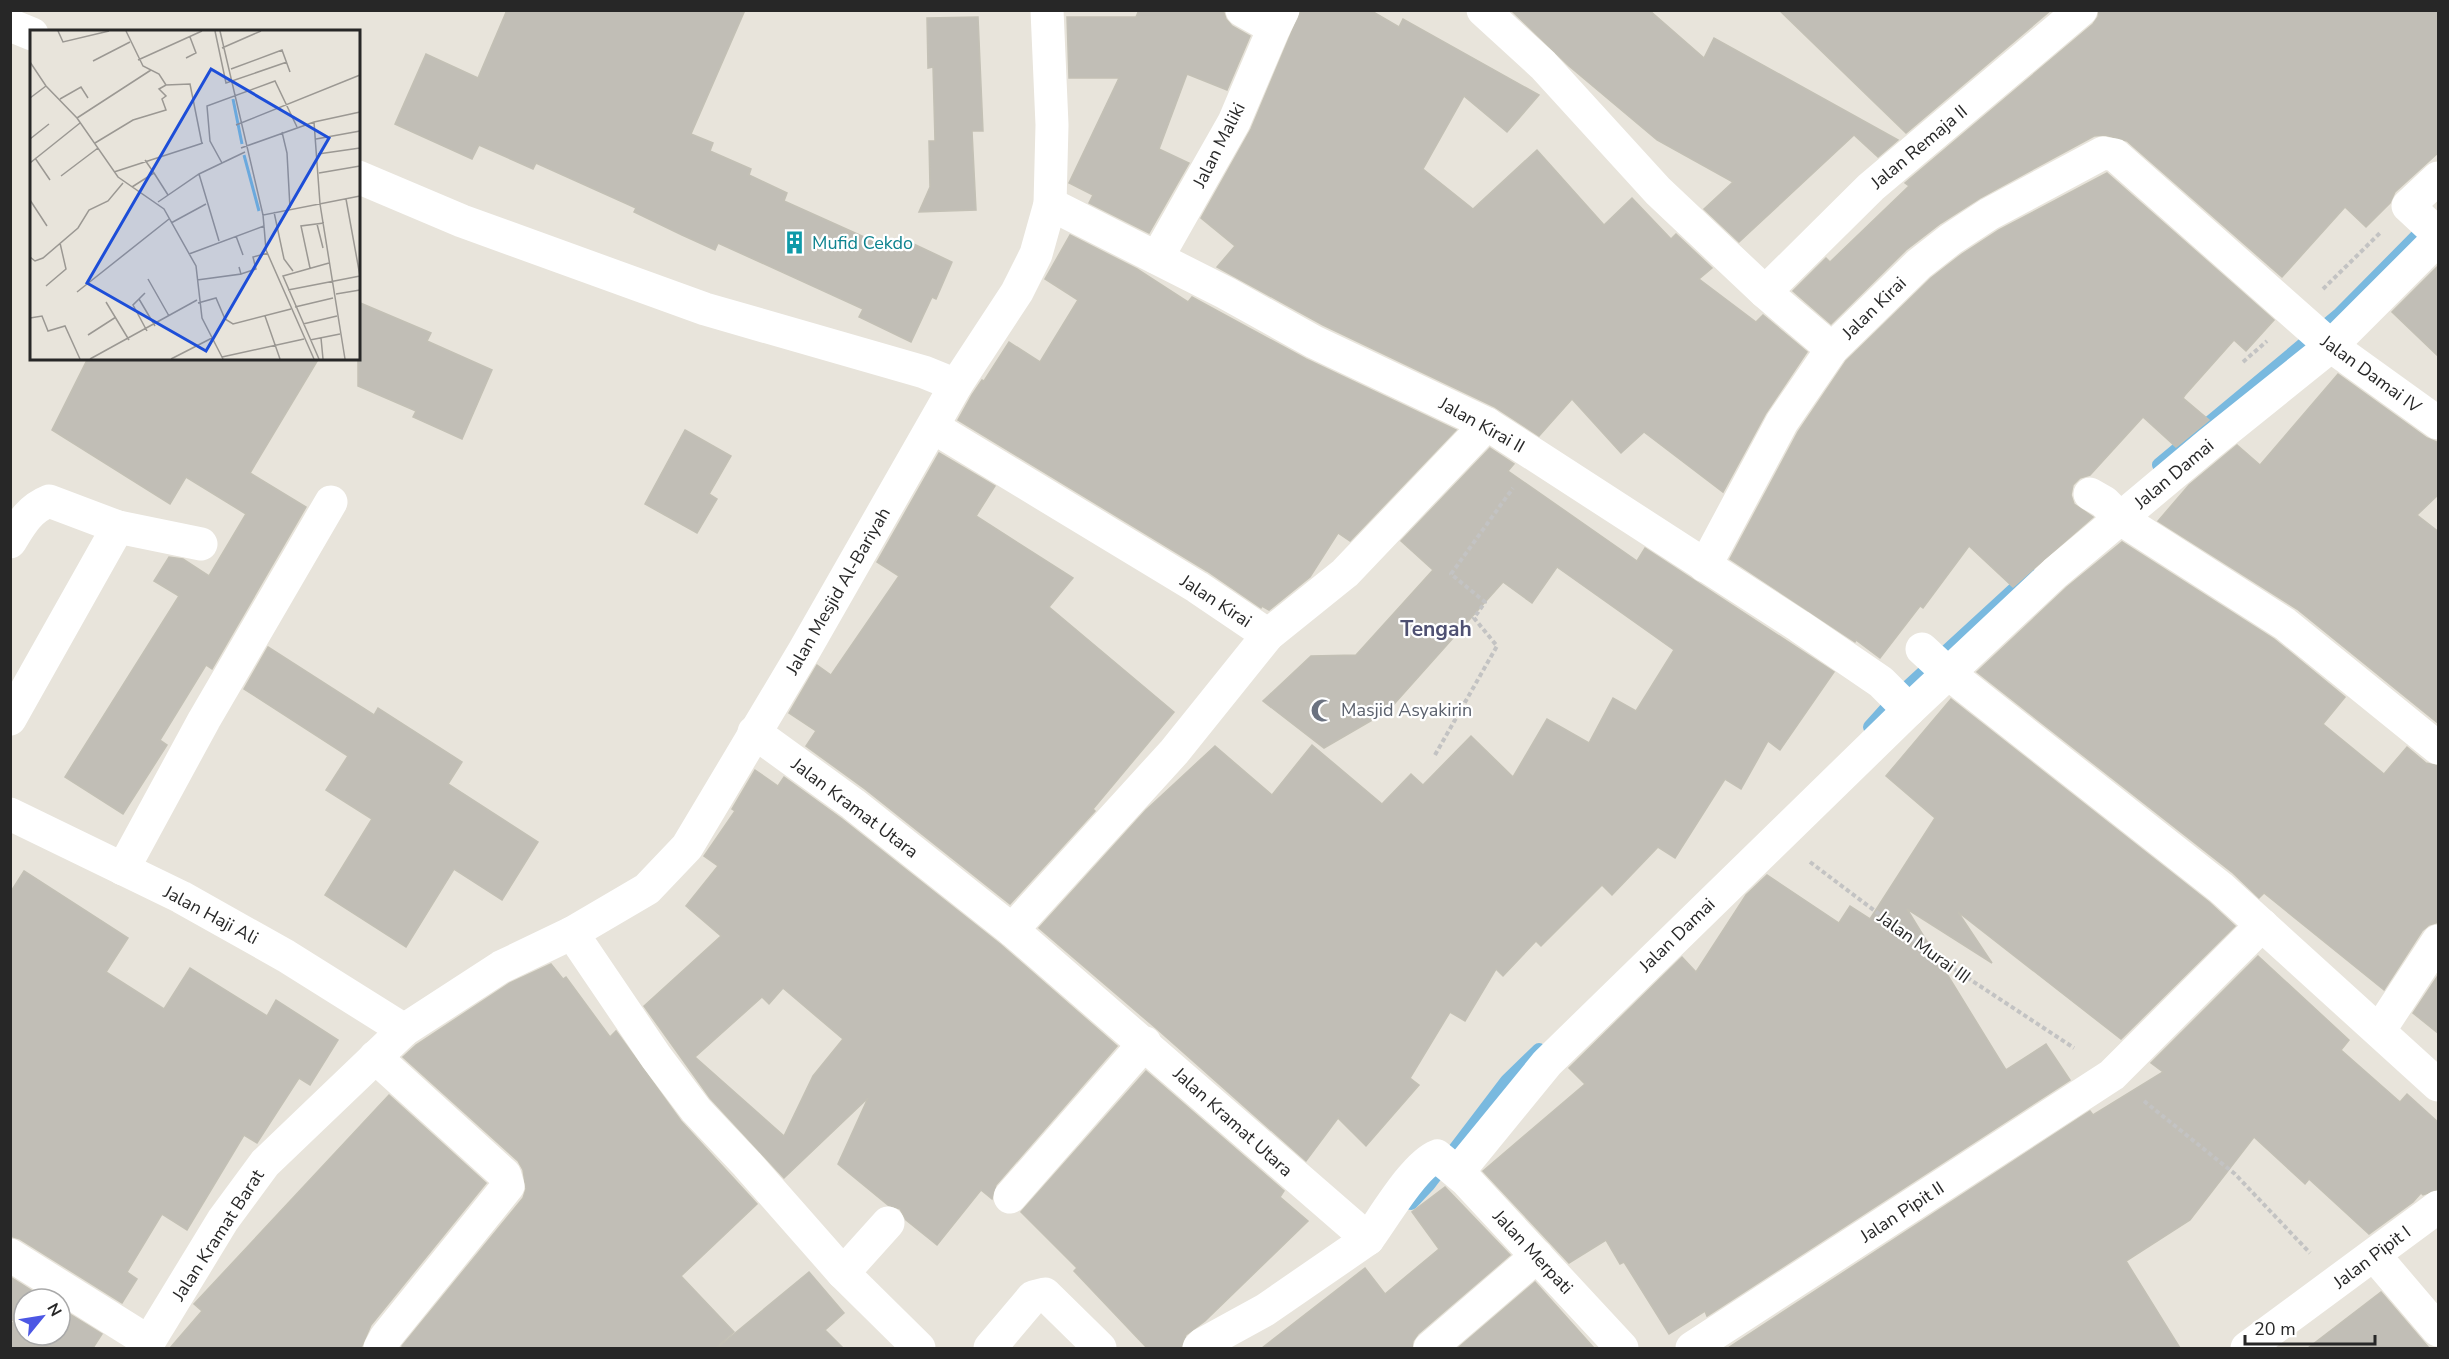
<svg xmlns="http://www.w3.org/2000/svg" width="2449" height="1359" viewBox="0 0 2449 1359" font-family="'Nunito Sans',sans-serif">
	<rect width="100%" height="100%" fill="#e8e4db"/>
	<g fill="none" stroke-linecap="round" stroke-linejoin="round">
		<!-- stream -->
		<g stroke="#79b9df" stroke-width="14">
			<polyline points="2159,465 2339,315 2429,224"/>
			<polyline points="1870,727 1897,697 2030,575"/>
			<polyline points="1411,1203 1428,1185 1507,1081 1539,1050"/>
		</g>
	</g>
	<!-- building -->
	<g fill="#c1beb6" stroke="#c3c0b5" stroke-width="1.5" fill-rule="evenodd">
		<polygon points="507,10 745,10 691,134 713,143 710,151 751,169 749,175 787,193 784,201 893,250 899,237 952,262 936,299 932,297 911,342 859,317 863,309 718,243 715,250 682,235 634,212 636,208 536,163 533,169 479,145 472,159 395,124 426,54 478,78"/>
		<polygon points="1139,10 1223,10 1226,19 1232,26 1250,36 1227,90 1187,74 1159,149 1189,163 1149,233 1089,203 1093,195 1069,183 1119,78 1069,78 1067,17 1136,17"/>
		<polygon points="1301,10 1370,10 1399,27 1403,19 1539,95 1507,132 1464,96 1423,169 1473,209 1537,150 1604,225 1632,198 1671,239 1676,234 1712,268 1699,279 1756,322 1763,315 1807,352 1766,413 1723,492 1644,432 1621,453 1572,399 1539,436 1495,407 1323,325 1217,267 1235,246 1201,218 1251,129"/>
		<polygon points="1511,10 1649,10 1704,58 1714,38 1898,140 1878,157 1854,135 1739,242 1704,209 1733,182 1657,140 1569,66"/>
		<polygon points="1779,10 2051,10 1906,133"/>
		<polygon points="2099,10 2439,10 2439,152 2395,192 2390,203 2366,227 2345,207 2282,277 2127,141 2105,135 2094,136 1980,198 1941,223 1906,250 1831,324 1793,291 1826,258 1830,262 1909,186 1905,183 2093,24 2098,17"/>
		<polygon points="978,17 983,131 972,131 976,210 919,212 930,187 929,141 935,141 933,67 928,68 927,18"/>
		<polygon points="2107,173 2274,320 2246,351 2234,340 2185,395 2183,398 2209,420 2176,447 2143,417 2090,475 2080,478 2073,485 2071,495 2074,504 2093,517 2013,587 1969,546 1923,608 1920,606 1880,658 1856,640 1855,642 1730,559 1798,432 1846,361 1931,278 1962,254 1999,230"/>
		<polygon points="1070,235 1137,269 1188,302 1192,297 1306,359 1456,430 1350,541 1338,533 1310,577 1269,610 1262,606 1261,608 1207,571 958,420 972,395 982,380 984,381 1009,342 1040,362 1078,300 1045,279"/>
		<polygon points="2439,265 2439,357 2392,312"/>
		<polygon points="358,302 431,333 427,341 492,370 462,439 413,417 416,411 358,386"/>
		<polygon points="88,358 319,358 250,473 306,507 212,669 206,665 160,740 167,745 123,814 65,777 179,596 154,581 169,557 183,559 209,576 246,514 186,477 170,504 52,430"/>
		<polygon points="2338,374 2427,438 2439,443 2439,494 2417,515 2439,532 2439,724 2297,609 2158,521 2189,485 2237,445 2260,465"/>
		<polygon points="685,430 731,456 709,494 717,499 697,533 645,504"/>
		<polygon points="1490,448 1514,464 1508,471 1637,561 1645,548 1834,672 1780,750 1768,741 1741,789 1725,779 1675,858 1658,847 1612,895 1602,885 1541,946 1536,941 1503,976 1496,969 1465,1021 1450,1012 1410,1078 1419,1085 1366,1146 1338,1118 1306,1161 1157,1029 1039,928 1146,810 1215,746 1272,795 1312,745 1382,804 1411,774 1423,785 1471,736 1513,777 1547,719 1589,743 1613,698 1636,711 1674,650 1557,567 1532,603 1503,582 1388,711 1324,748 1263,701 1311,656 1356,655 1433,570 1401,541"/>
		<polygon points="939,453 995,486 976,516 1073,578 1049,607 1174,712 1093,809 1095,811 1010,904 865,789 806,746 816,731 789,713 817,665 831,675 899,576 877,562"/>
		<polygon points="2122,542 2274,639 2345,697 2323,724 2384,774 2407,747 2426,763 2439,766 2439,922 2429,925 2422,931 2384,990 2264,893 2259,898 2233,873 1977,672 2067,587"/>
		<polygon points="268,647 374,715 378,708 462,762 448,784 538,842 502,900 454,869 406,947 325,895 372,819 326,790 348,756 244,689"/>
		<polygon points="1951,699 2209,902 2235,926 2121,1039 1958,912 1992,963 1907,909 2006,1070 2046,1044 2070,1080 1707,1316 1705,1311 1669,1334 1624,1262 1620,1264 1606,1240 1569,1263 1483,1171 1585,1084 1569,1068 1682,957 1696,972 1746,895 1767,875 1839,923 1850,906 1870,919 1935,818 1886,776"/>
		<path d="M755,770L778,786L784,777L842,819L1000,944L1117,1046L996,1185L992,1199L981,1190L937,1245L906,1220L900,1209L888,1205L838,1164L868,1098L784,1178L710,1098L644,1006L721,936L686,906L718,866L704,856L735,811L732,809ZM783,988L843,1039L813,1076L784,1136L695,1057L762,997L769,1004Z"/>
		<polygon points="24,871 128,938 106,972 164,1009 190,968 267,1016 276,1000 338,1040 310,1085 299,1078 257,1143 244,1135 187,1230 162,1214 127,1272 137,1279 122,1303 20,1239 10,1236 10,893"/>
		<polygon points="2258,956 2349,1040 2341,1050 2400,1102 2407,1094 2439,1123 2439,1189 2423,1195 2421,1193 2413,1202 2369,1234 2309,1179 2305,1184 2254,1137 2190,1220 2126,1261 2180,1348 1728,1348 2090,1111 2093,1115 2163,1072 2151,1063"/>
		<polygon points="551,964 563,979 566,977 610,1037 616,1031 681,1121 757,1204 681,1276 734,1332 716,1348 405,1348 402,1346 523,1198 526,1189 523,1170 518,1161 403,1057 416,1045 510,983"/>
		<polygon points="2439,974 2439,1034 2413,1013"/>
		<polygon points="1146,1071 1284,1191 1280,1197 1308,1221 1205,1321 1186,1335 1181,1348 1147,1348 1074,1271 1077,1268 1021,1212"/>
		<polygon points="389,1095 486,1183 371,1325 361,1348 170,1348 202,1311 194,1304"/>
		<polygon points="1445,1187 1510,1255 1418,1334 1413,1341 1412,1348 1262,1348 1365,1268 1385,1294 1439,1249 1412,1212"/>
		<polygon points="809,1272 844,1313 825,1330 843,1348 717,1348"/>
		<polygon points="10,1277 45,1299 24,1299 24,1335 60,1335 60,1308 102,1334 93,1348 10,1348 10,1327 14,1321 10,1319"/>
		<polygon points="1535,1282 1594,1348 1458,1348"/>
		<polygon points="2381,1292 2429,1348 2308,1348"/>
	</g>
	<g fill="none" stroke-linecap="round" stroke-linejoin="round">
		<!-- path -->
		<g stroke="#c3c3c3" stroke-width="4" stroke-dasharray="4.5 3" stroke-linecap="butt">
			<polyline points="2323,289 2380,233"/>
			<polyline points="2243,362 2267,341"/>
			<polyline points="1435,755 1497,646 1474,618 1485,602 1451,574 1513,488"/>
			<polyline points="1810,862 1936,957 2074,1048"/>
			<polyline points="2144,1101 2235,1174 2310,1253"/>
		</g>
		<!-- minor -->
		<g stroke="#fff" stroke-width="33">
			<polyline points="1242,10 1274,28 1283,10"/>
			<polyline points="1483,10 1543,65 1658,191 1765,292 1832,349"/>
			<polyline points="10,25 32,34"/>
			<polyline points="358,177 462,221 705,309 924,372 956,385"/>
			<polyline points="2438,178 2408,206 2438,234"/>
			<polyline points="1050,204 1226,293 1314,342 1487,424 1799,626 1881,682 1909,710"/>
			<polyline points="1157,258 1234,122 1274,28"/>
			<polyline points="1765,292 1871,187 2081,10"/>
			<polyline points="933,427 1197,587 1268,635"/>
			<polyline points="2090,494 2104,502 2121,519 2285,624 2438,748"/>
			<path d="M10,542C21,524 29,509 49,501L118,527L201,544"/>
			<polyline points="1705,566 1782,422 1832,349 1919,264 1951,239 1989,214 2103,153 2115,155 2331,346 2438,423"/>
			<polyline points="1922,649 1948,673 2221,888 2438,1085"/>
			<polyline points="10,719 118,527"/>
			<path d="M754,732L853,804L1012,930L1368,1239C1383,1219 1414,1165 1437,1156L1466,1180L1622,1348"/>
			<polyline points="10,814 181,897 286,956 404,1030"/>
			<polyline points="123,869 204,720 331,502"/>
			<polyline points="1012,930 1174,752 1268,635 1345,573 1487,424"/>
			<polyline points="572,933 656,1057 696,1110 747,1164 843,1273 888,1223"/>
			<polyline points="2379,1031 2438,941"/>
			<polyline points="375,1057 505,1175 508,1186 386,1337 380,1348"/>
			<polyline points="1458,1172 1547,1063 1909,710 2055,573 2209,444 2331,346 2438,239"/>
			<polyline points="1010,1197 1145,1043"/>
			<polyline points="10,1255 149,1342"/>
			<polyline points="2374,1255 2438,1330"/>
			<polyline points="843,1273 919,1348"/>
			<polyline points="145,1348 223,1220 265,1163 404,1030 501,967 572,933 647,889 687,847 804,651 956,385 1017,292 1036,254 1050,204 1052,125 1047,10"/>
			<polyline points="990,1348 1033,1297 1045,1294 1100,1348"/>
			<polyline points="1199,1348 1203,1344 1265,1310 1368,1239"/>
			<polyline points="1430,1348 1537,1256"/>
			<polyline points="1692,1348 2112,1075 2262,925"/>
			<polyline points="2247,1348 2438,1207"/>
		</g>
	</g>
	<!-- icons -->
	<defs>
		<symbol id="building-bare" viewBox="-9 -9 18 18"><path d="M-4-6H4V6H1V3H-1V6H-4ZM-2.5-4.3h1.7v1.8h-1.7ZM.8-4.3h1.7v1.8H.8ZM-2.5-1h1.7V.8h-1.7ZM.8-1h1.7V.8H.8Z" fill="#0f9aa8" stroke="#fff" stroke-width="2.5" paint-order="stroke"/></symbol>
		<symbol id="mosque-bare" viewBox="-9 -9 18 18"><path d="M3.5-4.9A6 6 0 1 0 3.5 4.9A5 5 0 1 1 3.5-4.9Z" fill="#6b7280" stroke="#fff" stroke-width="2.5" paint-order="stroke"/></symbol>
	</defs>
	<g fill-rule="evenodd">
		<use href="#building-bare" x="778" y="226" width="33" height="33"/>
		<use href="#mosque-bare" x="1306" y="694" width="33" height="33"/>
	</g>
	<g text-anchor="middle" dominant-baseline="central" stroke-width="4.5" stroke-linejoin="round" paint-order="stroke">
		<!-- street labels -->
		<g font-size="18" fill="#272727" stroke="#fff">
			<text transform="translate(1219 145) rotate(-63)">Jalan Maliki</text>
			<text transform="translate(1919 147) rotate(-40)">Jalan Remaja II</text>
			<text transform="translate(1874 308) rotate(-44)">Jalan Kirai</text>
			<text transform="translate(2371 374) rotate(36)">Jalan Damai IV</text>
			<text transform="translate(1482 425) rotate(29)">Jalan Kirai II</text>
			<text transform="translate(2174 474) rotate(-40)">Jalan Damai</text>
			<text transform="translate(838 591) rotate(-60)">Jalan Mesjid Al-Bariyah</text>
			<text transform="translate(1216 601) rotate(33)">Jalan Kirai</text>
			<text transform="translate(855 808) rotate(37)">Jalan Kramat Utara</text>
			<text transform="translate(211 915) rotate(28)">Jalan Haji Ali</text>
			<text transform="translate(1677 935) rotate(-44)">Jalan Damai</text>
			<text transform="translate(1924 947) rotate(36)">Jalan Murai III</text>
			<text transform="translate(1233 1122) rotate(42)">Jalan Kramat Utara</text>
			<text transform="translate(1902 1212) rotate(-33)">Jalan Pipit II</text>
			<text transform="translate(218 1235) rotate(-57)">Jalan Kramat Barat</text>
			<text transform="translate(1533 1252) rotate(47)">Jalan Merpati</text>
			<text transform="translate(2372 1257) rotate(-37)">Jalan Pipit I</text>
		</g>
		<!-- culture labels -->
		<g font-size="18" fill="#0d838f" stroke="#fff" text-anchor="start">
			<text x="812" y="243">Mufid Cekdo</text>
		</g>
		<!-- worship labels -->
		<g font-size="18" fill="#5b616d" stroke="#fff" text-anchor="start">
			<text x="1341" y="710">Masjid Asyakirin</text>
		</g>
		<!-- quarter labels -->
		<g font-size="21" font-weight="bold" fill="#4e5072" stroke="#fff">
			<text x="1436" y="629">Tengah</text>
		</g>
	</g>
	<!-- overview -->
	<g transform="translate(30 30)">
		<rect width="330" height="330" fill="#e8e4db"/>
		<path fill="none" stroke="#79b9df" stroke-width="3" d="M203,69L212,114M214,125L229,181"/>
		<path fill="none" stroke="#9b9893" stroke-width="1.5" d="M28,1L33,12L79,1M96,1L113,36L129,44L136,55L160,54L172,114M185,1L196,53L257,32M190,1L233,185M192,18L231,1M156,28L166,23L160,7M108,30L172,1M63,31L100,12M0,32L16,56L47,88L88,147L134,179L166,236L172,288L193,329M201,39L252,20L260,42M0,68L16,56M30,69L51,57L58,68M47,88L121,40M284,92L290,174L315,329M206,95L330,45M252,102L257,123L260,178M0,109L19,94M286,109L330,101M65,113L103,90L136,80L132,69L136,66L129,59L136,55M211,118L284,92L330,82M288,124L330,118M5,128L20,150M0,133L50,93M192,133L180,111L177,76L245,51L267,97M84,142L173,113M124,143L138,165M289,143L330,136M169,144L189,211M31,146L68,118M102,157L124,143L115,130M316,169L330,246M0,170L17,196M128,172L169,144L215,122M244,182L254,229L263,241M141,193L176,174M287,194L293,218M234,196L236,220L284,329M206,206L213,225M159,224L234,196L233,185L330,166M0,227L5,231L13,228L48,198L59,180L78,171L93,153M280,238L271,196L294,193M211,244L226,239L223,227L238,223M118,249L139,286M167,250L211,244L209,237M16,256L36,239L30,213M258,260L330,246M47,262L139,189M115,263L103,275L117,301M306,264L330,260M109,269L125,296M76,272L99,310M168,273L186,268L195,289L203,294L261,279M265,277L303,268M235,286L250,329M0,288L12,286L18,301L35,296L50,329M273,294L307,286M58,305L86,287M291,308L293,329M280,310L310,304M192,327L274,309M60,329L167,270M141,329L182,308M289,329L253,246L299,233"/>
		<path fill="#1d4ed8" fill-opacity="0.15" stroke="#1d4ed8" stroke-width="3" d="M181,39L299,108L176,321L57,253Z"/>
		<rect width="330" height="330" fill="none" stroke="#272727" stroke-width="3"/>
	</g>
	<!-- border -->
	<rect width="2449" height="1359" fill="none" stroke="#272727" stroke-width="24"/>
	<!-- north arrow -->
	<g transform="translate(42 1317) rotate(60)"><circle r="28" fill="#ffffff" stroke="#a9a9a9" stroke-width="1.5"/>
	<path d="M0-4.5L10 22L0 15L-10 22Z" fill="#4c57e4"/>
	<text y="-9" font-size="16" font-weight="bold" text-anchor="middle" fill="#272727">N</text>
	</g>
	<!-- scale -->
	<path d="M2245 1335v9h130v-9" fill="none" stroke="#272727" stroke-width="3"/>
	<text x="2254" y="1335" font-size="18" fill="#272727" stroke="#ffffff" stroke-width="4.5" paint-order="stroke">20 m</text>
</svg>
